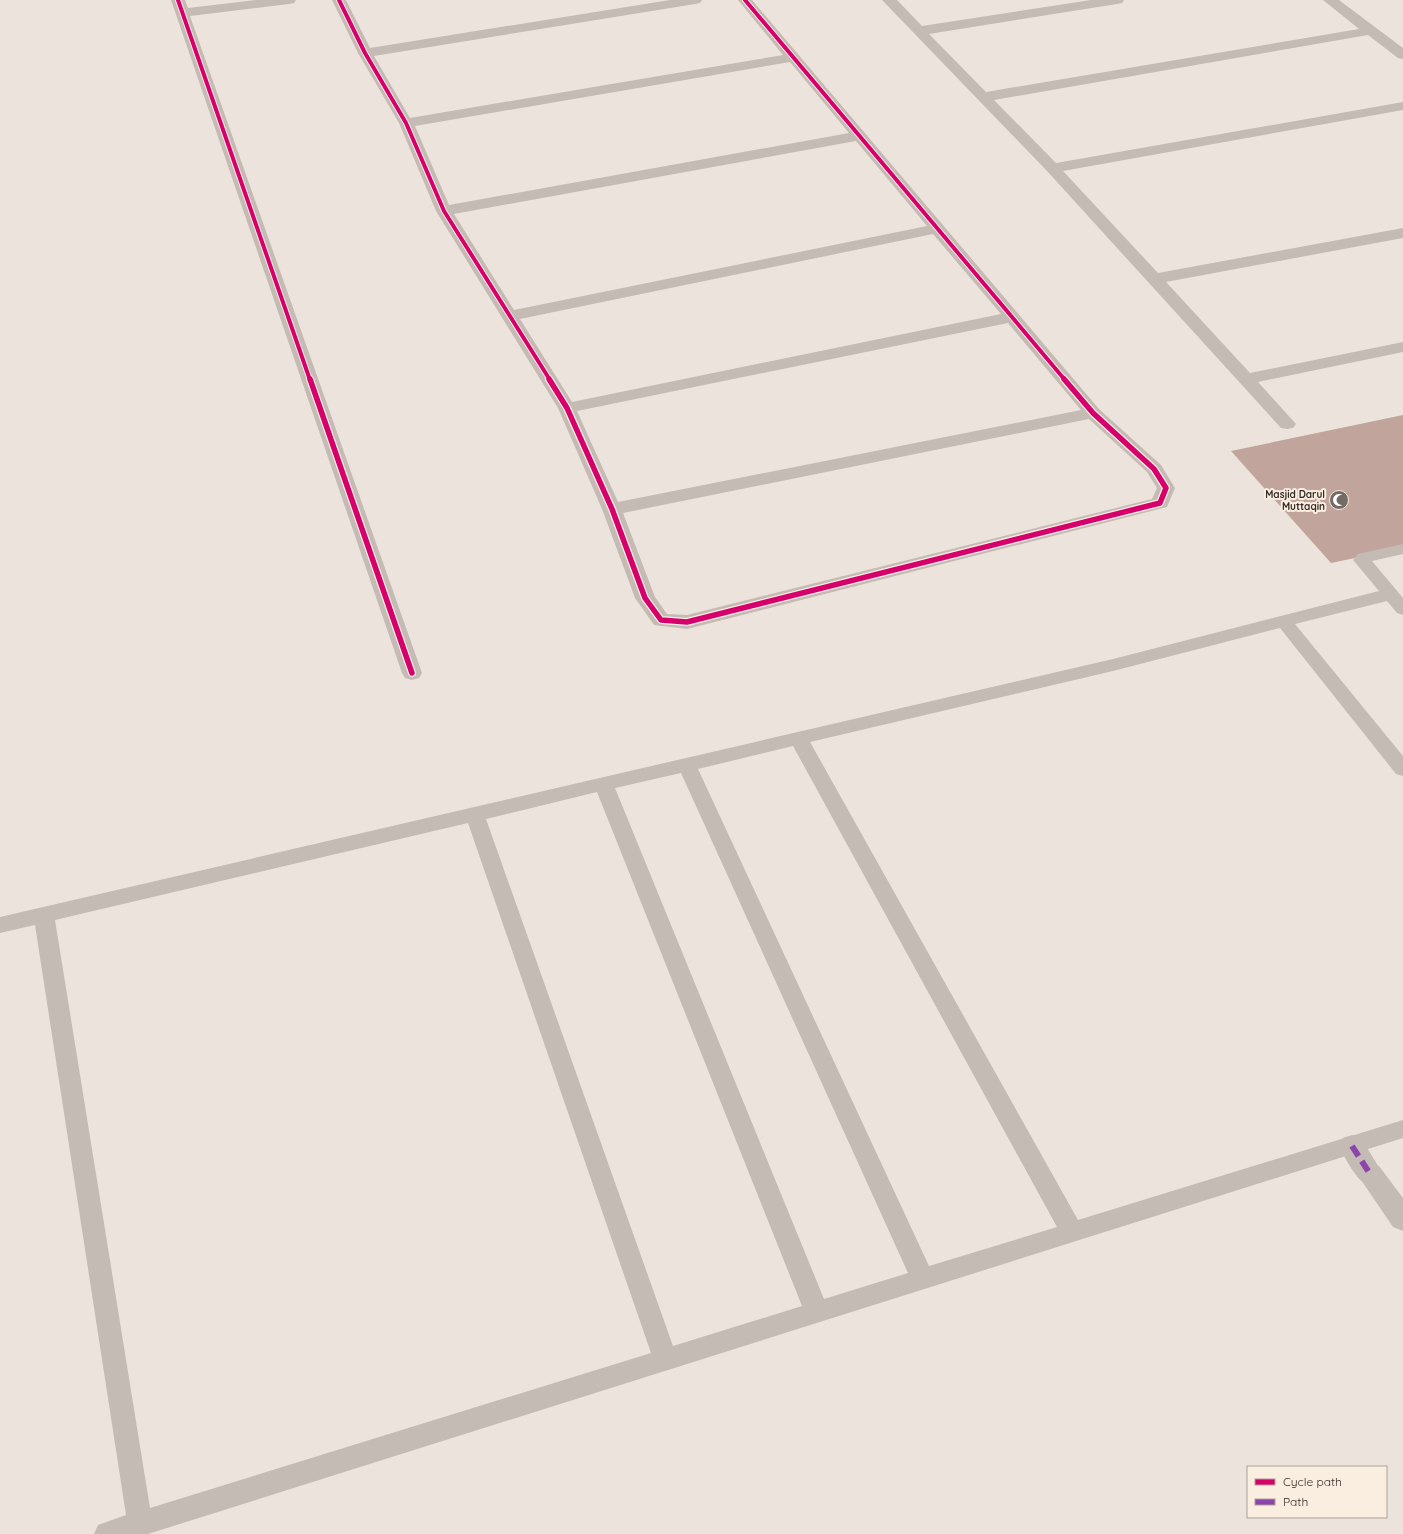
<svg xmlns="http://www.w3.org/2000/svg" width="1403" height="1534" viewBox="0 0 1403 1534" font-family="Quicksand,sans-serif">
	<rect width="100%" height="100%" fill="#ece4dc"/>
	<!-- building -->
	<polygon fill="#c1a59c" points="1403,415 1403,548 1331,563 1231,451"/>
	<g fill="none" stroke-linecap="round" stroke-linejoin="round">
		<!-- service -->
		<path fill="#c4bbb5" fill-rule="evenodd" d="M1403,544V554L1372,561L1403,598V615L1397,613L1387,601L1295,624L1403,756V776L1396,774L1280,628L1113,671L810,742L1078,1220L1403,1120V1138L148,1534H94L98,1525L126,1515L35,925L0,933V917L1113,659L1379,591L1353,560L1358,554ZM793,746L1057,1227L929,1266L698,769ZM681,773L908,1273L824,1299L615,788ZM597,792L802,1306L673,1346L486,819ZM468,823L651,1353L150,1508L55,920Z"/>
		<!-- pedestrian -->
		<path fill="#c4bbb5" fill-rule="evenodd" d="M1352,1135L1361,1138L1383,1174L1379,1182C1377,1183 1373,1185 1370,1185C1358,1185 1344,1156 1339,1146L1343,1138Z"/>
		<!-- minor -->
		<g fill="#c4bbb5" fill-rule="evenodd">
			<polygon points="171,0 185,0 188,8 256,0 296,0 294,3 289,4 190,16 422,673 419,678 412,680 405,678 402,673"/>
			<path d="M332,0H346L370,48L670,0H702L700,3L695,4L374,56L410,118L783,55L738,0H752L1099,409L1161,465L1175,488L1167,507L687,629L654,625L635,598L602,509L558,408L436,211L399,123L358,53ZM790,62L849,133L449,205L415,126ZM856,141L927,226L514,310L454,214ZM933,234L1001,314L572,402L520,319ZM1008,323L1081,410L618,502L577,411ZM1089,419L1147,472L1157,488L1152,499L687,615L667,614L655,597L623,513Z"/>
			<polygon points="882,0 897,0 922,26 1091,0 1124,0 1122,3 1117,4 929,34 986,92 1359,29 1323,0 1339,0 1403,48 1403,59 1398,58 1368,35 994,100 1056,163 1403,102 1403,110 1063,171 1158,273 1403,228 1403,238 1166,282 1250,373 1403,342 1403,352 1258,382 1296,424 1293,428 1287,429 1281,428 1047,171"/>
			<polygon points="1370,1163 1379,1166 1403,1198 1403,1231 1393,1227 1357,1174 1361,1166"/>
		</g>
		<!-- quiet -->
		<polyline stroke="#8e44ad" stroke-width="6" stroke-dasharray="12 6" stroke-linecap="butt" points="1352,1146 1370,1174"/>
		<defs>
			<g id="cycleway-far1">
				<polyline points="178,0 310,380"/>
				<polyline points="339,0 365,53 406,123 444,211 550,380"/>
				<polyline points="745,0 1065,380"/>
			</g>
			<g id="cycleway">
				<polyline points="310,379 412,673"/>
				<polyline points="549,379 567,408 612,509 645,598 661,620 687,622 1160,503 1166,488 1154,469 1093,413 1064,379"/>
			</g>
		</defs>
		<!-- cycleway-far1 casing -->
		<use href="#cycleway-far1" stroke="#faeee1" stroke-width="6"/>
		<!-- cycleway casing -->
		<use href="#cycleway" stroke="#faeee1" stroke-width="8"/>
		<!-- cycleway-far1 -->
		<use href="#cycleway-far1" stroke="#d6006c" stroke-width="4"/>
		<!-- cycleway -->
		<use href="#cycleway" stroke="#d6006c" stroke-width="5.5"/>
	</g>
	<!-- icons -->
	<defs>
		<symbol id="mosque-disc" viewBox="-11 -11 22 22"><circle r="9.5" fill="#756a64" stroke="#faeee1"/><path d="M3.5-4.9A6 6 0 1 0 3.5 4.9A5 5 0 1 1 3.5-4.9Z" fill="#fff"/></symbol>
	</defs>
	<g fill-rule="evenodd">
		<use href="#mosque-disc" x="1328" y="489" width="22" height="22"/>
	</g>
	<g text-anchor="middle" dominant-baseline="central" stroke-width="4" stroke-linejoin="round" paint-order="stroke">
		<!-- poi labels -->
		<g font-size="10" font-weight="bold" fill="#352924" stroke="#faeee1" text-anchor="end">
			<text x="1325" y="494">Masjid Darul<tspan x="1325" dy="12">Muttaqin</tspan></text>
		</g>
	</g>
	<!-- legend -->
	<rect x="1247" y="1466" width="140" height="52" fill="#faeee1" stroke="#ab9f95"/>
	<rect x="1255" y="1479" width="20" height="6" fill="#d6006c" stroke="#ab9f95"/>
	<text x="1283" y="1486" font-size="12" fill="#352924">Cycle path</text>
	<rect x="1255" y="1499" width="20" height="6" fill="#8e44ad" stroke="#ab9f95"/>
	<text x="1283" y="1506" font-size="12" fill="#352924">Path</text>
</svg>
